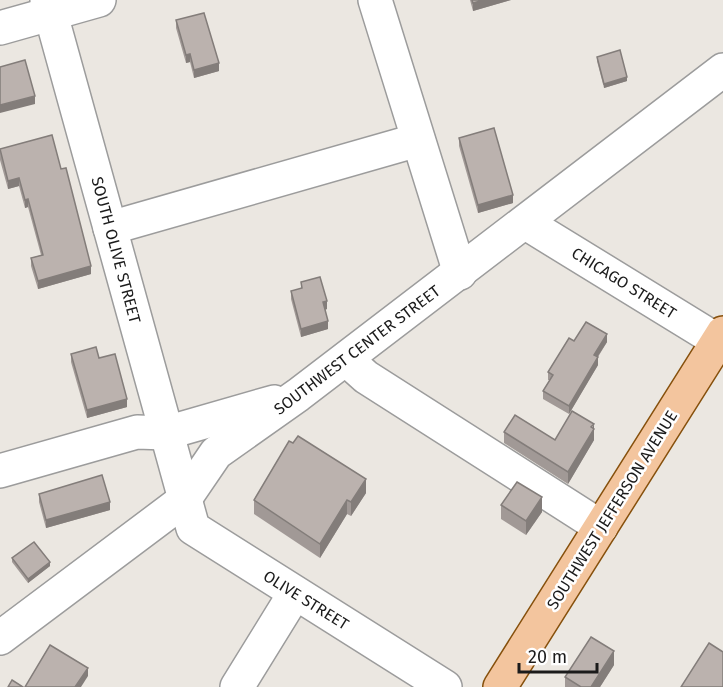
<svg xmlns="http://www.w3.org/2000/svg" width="723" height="687" viewBox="0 0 723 687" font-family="'Fira Sans',sans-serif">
	<rect width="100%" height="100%" fill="#ebe7e1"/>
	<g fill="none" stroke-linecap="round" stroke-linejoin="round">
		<defs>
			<g id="minor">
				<polyline points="47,0 193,528 445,687"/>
				<polyline points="375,0 460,273"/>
				<polyline points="0,28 99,0"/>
				<polyline points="526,223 723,344"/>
				<polyline points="110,228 418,140"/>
				<polyline points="346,359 366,377 601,527"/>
				<polyline points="0,471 137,432 166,433 274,402"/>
				<polyline points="0,638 184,500 216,453 298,395 723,70"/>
				<polyline points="237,687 295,593"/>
			</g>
			<polyline id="major" points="500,687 723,333"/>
		</defs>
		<!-- minor casing -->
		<use href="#minor" stroke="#9c9c9c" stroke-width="36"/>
		<!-- major casing -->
		<use href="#major" stroke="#86500c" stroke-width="36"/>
		<!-- minor -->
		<use href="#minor" stroke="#fff" stroke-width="33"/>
		<!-- major -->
		<use href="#major" stroke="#f3c59e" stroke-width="33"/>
	</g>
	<!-- wall -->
	<g fill="#a19996">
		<polygon points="470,0 511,0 473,11"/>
		<polygon points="176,20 219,71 194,78 190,62 186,63 176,28"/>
		<polygon points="597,57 627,81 604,88 597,61"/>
		<polygon points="459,138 513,203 478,213 459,146"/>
		<polygon points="0,149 91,274 38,289 31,266 31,258 41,255 28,207 25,208 19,186 8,189 0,160"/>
		<polygon points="301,282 327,309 325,310 328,329 301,337 291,299 291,291 301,289"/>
		<polygon points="574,341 607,342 598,357 598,365 569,414 543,399 543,391 550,380 548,380 548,372"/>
		<polygon points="71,354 127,407 87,418 71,362"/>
		<polygon points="594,428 594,440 568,484 504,443 504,432 555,440"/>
		<polygon points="366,493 351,516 347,514 320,558 254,514 254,500"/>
		<polygon points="39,494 110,510 46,528 39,502"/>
		<polygon points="501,505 542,512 526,535 501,519"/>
		<polygon points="12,558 50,566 28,583 12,562"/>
		<polygon points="614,665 600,687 565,687 565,677"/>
	</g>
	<!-- shaded-wall -->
	<g fill="#837d7a">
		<polygon points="484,0 511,0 473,11 473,3"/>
		<polygon points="190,54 190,62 186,63 186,55"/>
		<polygon points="219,63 219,71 194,78 194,70"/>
		<polygon points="627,77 627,81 604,88 604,84"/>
		<polygon points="35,96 35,104 0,113 0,105"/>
		<polygon points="19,178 19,186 8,189 8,181"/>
		<polygon points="513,195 513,203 478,213 478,205"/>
		<polygon points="28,199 28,207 25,208 25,200"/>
		<polygon points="91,266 91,274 38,289 38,281"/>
		<polygon points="327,301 327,309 323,310 323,302"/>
		<polygon points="328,321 328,329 301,337 301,329"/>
		<polygon points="607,334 607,342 594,362 594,355"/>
		<polygon points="598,357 598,365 569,414 569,406"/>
		<polygon points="127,399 127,407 87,418 87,410"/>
		<polygon points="594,424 594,440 568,484 568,472"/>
		<polygon points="366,479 366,493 351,516 351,502"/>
		<polygon points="542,497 542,512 526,535 526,521"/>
		<polygon points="347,500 347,514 320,558 320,544"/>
		<polygon points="110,502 110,510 46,528 46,520"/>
		<polygon points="50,562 50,566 28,583 28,579"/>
		<polygon points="614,651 614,665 600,687 591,687"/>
		<polygon points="88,668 88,676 81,687 75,687"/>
	</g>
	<!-- building -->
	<g fill="#bbb2ae" stroke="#837d7a" stroke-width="1.5">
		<polygon points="472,0 484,0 473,3"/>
		<polygon points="204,13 219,63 194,70 190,54 186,55 176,20"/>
		<polygon points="620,50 627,77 604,84 597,57"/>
		<polygon points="25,60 35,96 0,105 0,67"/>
		<polygon points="494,128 513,195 478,205 459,138"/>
		<polygon points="52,135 61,169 66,168 91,266 38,281 31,258 43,255 28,199 25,200 19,178 8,181 0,149"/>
		<polygon points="320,277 327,301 323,302 328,321 301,329 291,291 302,288 301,282"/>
		<polygon points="586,322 607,334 594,355 598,357 569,406 543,391 553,375 548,372 569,338 574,341"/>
		<polygon points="96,347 99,358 115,354 127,399 87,410 71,354"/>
		<polygon points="572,411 594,424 591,427 594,429 568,472 504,432 515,415 555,440"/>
		<polygon points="298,436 366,479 351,502 347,500 320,544 254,500 289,441 293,443"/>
		<polygon points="102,475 110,502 46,520 39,494"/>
		<polygon points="517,482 542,497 526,521 501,505"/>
		<polygon points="34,542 50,562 28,579 12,558"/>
		<polygon points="591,637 614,651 591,687 581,687 565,677"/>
		<polygon points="709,643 723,652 723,687 681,687"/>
		<polygon points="50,645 88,668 75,687 25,687"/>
		<polygon points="12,680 23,687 8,687"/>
	</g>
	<g text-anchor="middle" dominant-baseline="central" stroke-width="5" stroke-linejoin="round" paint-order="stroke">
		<!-- street labels -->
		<g font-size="16" fill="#1b1b1b" stroke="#fff">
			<text transform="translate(116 250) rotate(75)">SOUTH OLIVE STREET</text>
			<text transform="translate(624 283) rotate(32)">CHICAGO STREET</text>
			<text transform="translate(357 350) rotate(-37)">SOUTHWEST CENTER STREET</text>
			<text transform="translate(612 510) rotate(-58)">SOUTHWEST JEFFERSON AVENUE</text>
			<text transform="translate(306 600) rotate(32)">OLIVE STREET</text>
		</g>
	</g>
	<!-- scale -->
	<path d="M519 663v9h78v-9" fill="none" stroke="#1b1b1b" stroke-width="3"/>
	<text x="528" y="663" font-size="18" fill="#1b1b1b" stroke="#ffffff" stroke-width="4.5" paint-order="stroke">20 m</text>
</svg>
